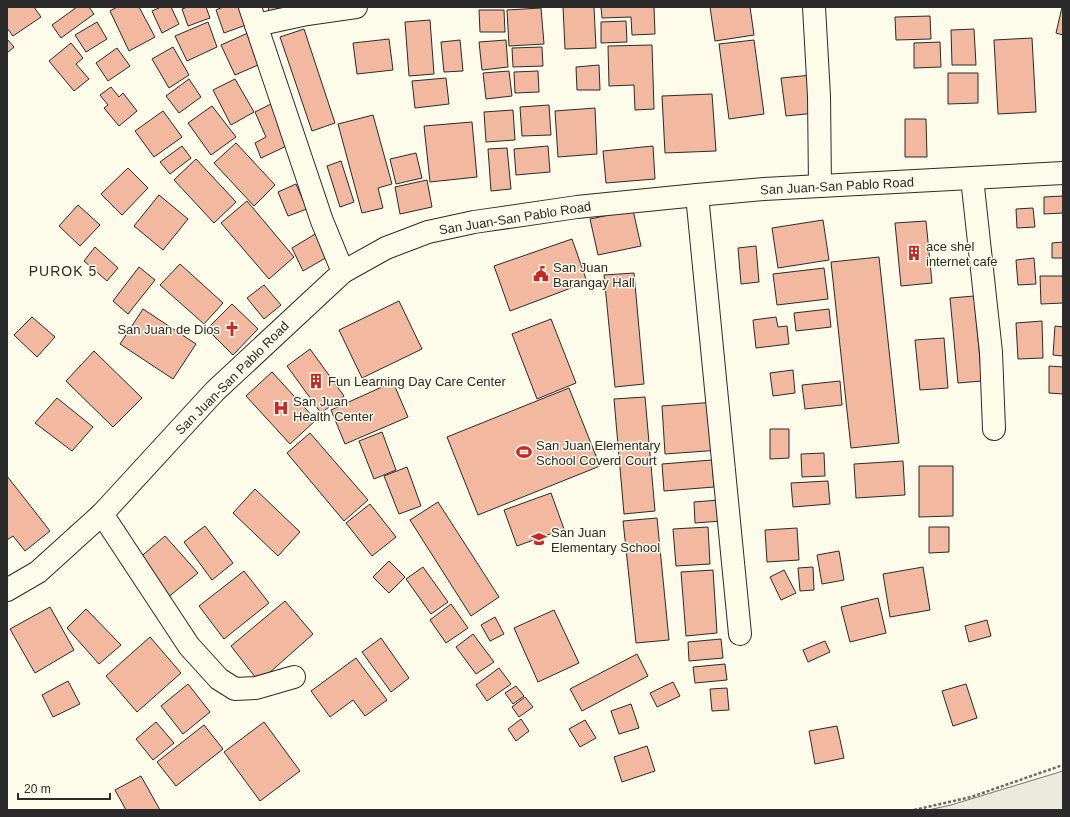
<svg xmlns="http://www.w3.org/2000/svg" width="1070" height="817" viewBox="0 0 1070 817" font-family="Arial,sans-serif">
	<rect width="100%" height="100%" fill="#fdfbea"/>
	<!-- green -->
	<polygon fill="#ecebdb" stroke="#74746e" points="1063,771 1063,810 928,810 951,805"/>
	<!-- building -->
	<g fill="#f2b8a0" stroke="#2b2b2b">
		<polygon points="7,7 34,7 41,17 13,36 7,28"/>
		<polygon points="77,7 89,7 94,14 61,38 52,25"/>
		<polygon points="117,7 139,7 155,37 129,51 110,11"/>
		<polygon points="161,7 171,7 179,24 162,33 152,11"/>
		<polygon points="188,7 206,7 210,18 188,26 182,9"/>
		<polygon points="223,7 247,7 254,22 224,33 216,10"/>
		<polygon points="268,7 284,7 269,11"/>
		<polygon points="563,7 594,7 596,48 565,49"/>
		<polygon points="601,7 654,7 655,34 632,35 631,17 602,18"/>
		<polygon points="710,7 750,7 754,35 715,41"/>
		<polygon points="1062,7 1063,7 1063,35 1056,33"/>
		<polygon points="541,8 544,44 509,46 507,10"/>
		<polygon points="479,10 504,10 505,32 480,32"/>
		<polygon points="930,16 931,39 896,40 895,17"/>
		<polygon points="430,20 434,74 409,76 405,22"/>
		<polygon points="626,21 627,42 601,43 601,22"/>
		<polygon points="97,22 107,39 86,52 75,35"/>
		<polygon points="208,22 217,47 187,61 175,36"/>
		<polygon points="304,29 335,123 312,131 280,37"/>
		<polygon points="974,29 976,65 952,65 951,30"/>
		<polygon points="250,32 265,62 235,75 221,45"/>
		<polygon points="1032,38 1036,112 998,114 994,40"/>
		<polygon points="7,39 14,47 7,53"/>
		<polygon points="389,39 393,70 357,74 353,43"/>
		<polygon points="460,40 463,71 444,72 441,42"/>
		<polygon points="506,40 508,67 482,70 479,42"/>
		<polygon points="754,40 764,114 729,119 719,44"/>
		<polygon points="940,42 941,67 914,68 914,43"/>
		<polygon points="71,43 83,58 76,64 89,79 74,91 49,61"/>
		<polygon points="652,45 654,109 635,110 634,85 609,86 608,46"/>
		<polygon points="173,47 189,75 169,88 152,59"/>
		<polygon points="542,47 543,66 513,67 512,48"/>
		<polygon points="117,48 130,66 108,81 96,63"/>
		<polygon points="599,65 600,90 577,90 576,67"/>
		<polygon points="509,71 512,96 486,99 483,73"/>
		<polygon points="538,71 539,92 515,93 514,72"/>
		<polygon points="948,73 978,73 978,103 948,104"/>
		<polygon points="812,75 815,113 786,116 781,78"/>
		<polygon points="446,78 449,104 415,108 412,81"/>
		<polygon points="189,79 201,97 179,113 166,96"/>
		<polygon points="235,79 254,112 231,125 213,90"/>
		<polygon points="111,87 119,97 123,93 137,111 119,126 104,108 108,105 100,95"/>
		<polygon points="712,94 716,151 665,153 662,96"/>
		<polygon points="277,101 293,143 261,158 255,143 266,137 255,112"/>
		<polygon points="549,105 551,135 522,136 520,107"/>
		<polygon points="212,106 236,137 211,155 188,123"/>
		<polygon points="595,108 597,154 558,157 555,111"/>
		<polygon points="513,110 515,140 486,142 484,112"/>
		<polygon points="163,111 182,137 154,157 135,131"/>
		<polygon points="373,115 392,184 378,188 383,208 362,213 338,124"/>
		<polygon points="905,119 926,119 927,157 905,157"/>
		<polygon points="472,122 477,177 430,182 424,126"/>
		<polygon points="236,143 275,185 254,206 214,163"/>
		<polygon points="182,146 191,158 170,174 160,162"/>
		<polygon points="548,146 550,172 516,175 514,149"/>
		<polygon points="653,146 655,179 606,183 603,151"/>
		<polygon points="507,148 511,189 491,191 488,149"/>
		<polygon points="416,153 422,178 396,184 390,159"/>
		<polygon points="196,159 236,202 214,223 174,180"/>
		<polygon points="341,161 354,202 340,207 327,166"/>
		<polygon points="128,168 148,188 122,215 101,194"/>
		<polygon points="427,180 432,207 400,214 395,187"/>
		<polygon points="296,184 307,209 288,216 278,192"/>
		<polygon points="159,195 188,219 163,250 134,226"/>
		<polygon points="1063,196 1063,213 1044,214 1044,197"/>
		<polygon points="247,201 294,257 269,279 221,223"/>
		<polygon points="78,205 100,225 80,246 59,226"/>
		<polygon points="1033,208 1035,227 1017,228 1016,209"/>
		<polygon points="633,210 641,246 598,255 590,219"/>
		<polygon points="823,220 829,260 778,268 772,228"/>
		<polygon points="926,221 932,283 901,286 895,223"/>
		<polygon points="317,233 329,256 303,271 292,248"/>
		<polygon points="572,239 587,282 510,311 494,266"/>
		<polygon points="1063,242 1063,258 1052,258 1052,243"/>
		<polygon points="756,246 759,282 741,284 738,248"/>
		<polygon points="95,247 118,268 107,281 84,261"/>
		<polygon points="879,257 899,443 851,448 831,262"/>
		<polygon points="1034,258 1036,284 1018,285 1016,260"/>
		<polygon points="180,264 223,303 204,324 160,285"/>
		<polygon points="139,267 155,280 128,314 113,301"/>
		<polygon points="824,268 828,299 777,305 773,274"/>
		<polygon points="634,273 644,384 615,387 604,275"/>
		<polygon points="1040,276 1063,276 1063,303 1041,304"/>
		<polygon points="264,285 281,305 264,319 247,298"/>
		<polygon points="974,296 982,381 958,383 950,298"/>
		<polygon points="399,301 422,349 362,378 339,330"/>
		<polygon points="232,304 258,329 233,355 207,329"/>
		<polygon points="143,309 196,344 173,379 120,344"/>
		<polygon points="829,309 831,327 796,331 794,313"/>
		<polygon points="32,317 55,337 37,357 14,335"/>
		<polygon points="776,317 778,327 787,326 789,344 756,348 753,320"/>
		<polygon points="551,319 576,383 537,399 512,334"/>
		<polygon points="1042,321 1043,358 1018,359 1016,323"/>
		<polygon points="1055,326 1063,327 1063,356 1053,355"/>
		<polygon points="944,338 948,388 920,390 915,340"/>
		<polygon points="310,349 344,396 321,413 287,366"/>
		<polygon points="94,351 142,398 113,427 66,381"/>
		<polygon points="1049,366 1063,367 1063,394 1049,393"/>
		<polygon points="793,370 795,393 773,396 770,373"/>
		<polygon points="272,372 316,420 290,444 246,396"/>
		<polygon points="840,381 842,405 805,409 802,385"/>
		<polygon points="393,382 408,417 345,444 331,410"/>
		<polygon points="569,388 600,466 478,515 447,437"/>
		<polygon points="645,397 655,511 624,514 614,399"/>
		<polygon points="57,398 93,427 72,451 35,423"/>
		<polygon points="716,402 720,450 665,454 662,406"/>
		<polygon points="770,429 789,429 789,458 770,459"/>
		<polygon points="382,432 396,470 374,479 359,441"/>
		<polygon points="310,433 368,500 344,521 287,453"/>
		<polygon points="824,453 825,476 802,477 801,454"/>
		<polygon points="712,460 714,487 664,491 662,464"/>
		<polygon points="903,461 905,495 856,498 854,464"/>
		<polygon points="919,466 953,466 953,516 919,517"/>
		<polygon points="407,467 421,506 399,514 384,476"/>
		<polygon points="7,476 50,531 25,551 13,536 7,540"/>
		<polygon points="828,481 830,504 793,507 791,483"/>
		<polygon points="255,489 300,532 278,556 233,513"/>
		<polygon points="551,493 564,529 517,546 504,510"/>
		<polygon points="719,500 721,521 695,523 694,502"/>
		<polygon points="438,502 499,597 471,616 410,520"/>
		<polygon points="370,504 396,537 372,556 346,523"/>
		<polygon points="657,518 669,640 636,643 623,521"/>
		<polygon points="205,526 233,563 212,580 184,542"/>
		<polygon points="708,527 710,564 676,566 673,529"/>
		<polygon points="929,527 949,527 949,552 929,553"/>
		<polygon points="797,528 799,560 767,562 765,530"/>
		<polygon points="165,536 198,573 167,598 137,560"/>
		<polygon points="839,551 844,580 822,584 817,555"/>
		<polygon points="389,561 405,577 389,593 373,577"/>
		<polygon points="423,567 448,602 431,614 406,579"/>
		<polygon points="813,567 814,590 800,591 798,568"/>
		<polygon points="923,567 930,610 890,617 883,574"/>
		<polygon points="713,570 717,633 686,636 681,572"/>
		<polygon points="784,570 796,593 781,600 770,577"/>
		<polygon points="244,571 269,603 224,639 199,606"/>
		<polygon points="878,598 886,633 850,642 841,607"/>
		<polygon points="285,601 313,634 259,682 231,646"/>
		<polygon points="451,604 468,628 446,643 430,620"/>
		<polygon points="50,607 74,650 35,673 10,629"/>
		<polygon points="86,609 121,645 99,664 67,628"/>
		<polygon points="554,610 579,663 538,682 514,628"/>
		<polygon points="495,617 504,634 490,641 481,625"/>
		<polygon points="987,620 991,636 969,642 965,626"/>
		<polygon points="473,634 494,662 476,674 456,647"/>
		<polygon points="150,637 181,673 137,712 106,676"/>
		<polygon points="381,638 409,678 391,692 362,652"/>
		<polygon points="721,639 723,658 689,661 688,642"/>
		<polygon points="825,641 830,652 808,662 803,650"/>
		<polygon points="637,654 648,676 582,711 570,689"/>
		<polygon points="356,658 387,700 365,716 353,700 330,717 311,691"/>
		<polygon points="725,664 727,680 695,683 693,667"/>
		<polygon points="499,668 511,684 487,701 476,685"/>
		<polygon points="68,681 80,704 53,717 42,695"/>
		<polygon points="673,682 680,696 657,707 650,693"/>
		<polygon points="188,684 210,712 183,734 161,706"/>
		<polygon points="966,684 977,718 953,726 942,691"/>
		<polygon points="516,686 524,696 513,704 505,693"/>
		<polygon points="727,688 729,710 712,711 710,689"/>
		<polygon points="525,697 533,707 519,717 512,707"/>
		<polygon points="631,704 639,728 619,734 611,711"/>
		<polygon points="521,719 529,731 516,741 508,729"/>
		<polygon points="585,720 596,738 580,747 569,729"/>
		<polygon points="156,722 174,743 153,760 136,739"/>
		<polygon points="264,722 300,771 260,801 224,752"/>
		<polygon points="204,725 223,749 176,786 157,762"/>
		<polygon points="837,726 844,758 815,764 809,731"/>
		<polygon points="647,746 655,771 622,782 614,757"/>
		<polygon points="141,776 160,810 126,810 115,790"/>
	</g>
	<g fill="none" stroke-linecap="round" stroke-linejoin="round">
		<defs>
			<g id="minor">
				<polyline points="250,7 322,221 343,272"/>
				<polyline points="814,7 819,96 820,186"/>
				<polyline points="256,25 307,14 356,7"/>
				<polyline points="972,178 991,352 994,429"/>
				<polyline points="697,195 740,634"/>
				<polyline points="102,514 189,646 219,679 235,689 256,688 294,677"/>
				<polyline points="7,590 38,572 102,514 215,391 343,272 386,248 428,232 474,222 577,207 697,195 764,189 1063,173"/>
			</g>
		</defs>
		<!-- minor casing -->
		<use href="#minor" stroke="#2b2b2b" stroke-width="24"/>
		<!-- path -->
		<polyline stroke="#6a6964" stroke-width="2.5" stroke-dasharray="3 2" stroke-linecap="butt" points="914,810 971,797 1063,765"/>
		<!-- minor -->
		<use href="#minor" stroke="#fdfbea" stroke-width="22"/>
	</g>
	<!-- icons -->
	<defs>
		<symbol id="building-bare" viewBox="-9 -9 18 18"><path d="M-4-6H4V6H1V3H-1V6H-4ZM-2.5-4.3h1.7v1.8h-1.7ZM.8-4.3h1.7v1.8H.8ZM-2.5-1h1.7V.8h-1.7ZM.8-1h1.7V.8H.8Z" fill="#c62828" stroke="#fdfbea" stroke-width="2.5" paint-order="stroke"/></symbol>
		<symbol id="civic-bare" viewBox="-9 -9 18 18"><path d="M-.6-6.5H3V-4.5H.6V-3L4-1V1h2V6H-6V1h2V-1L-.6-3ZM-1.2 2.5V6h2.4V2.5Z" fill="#c62828" stroke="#fdfbea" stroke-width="2.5" paint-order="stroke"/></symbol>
		<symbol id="church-bare" viewBox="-9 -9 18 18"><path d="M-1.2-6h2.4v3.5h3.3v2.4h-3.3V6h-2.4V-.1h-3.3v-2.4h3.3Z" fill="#c62828" stroke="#fdfbea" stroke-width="2.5" paint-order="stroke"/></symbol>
		<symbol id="hospital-bare" viewBox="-9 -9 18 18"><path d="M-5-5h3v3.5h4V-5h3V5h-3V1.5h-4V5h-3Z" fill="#c62828" stroke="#fdfbea" stroke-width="2.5" paint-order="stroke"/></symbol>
		<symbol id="stadium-bare" viewBox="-9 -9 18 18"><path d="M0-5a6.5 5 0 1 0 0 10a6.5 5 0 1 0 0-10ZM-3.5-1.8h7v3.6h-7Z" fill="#c62828" stroke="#fdfbea" stroke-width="2.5" paint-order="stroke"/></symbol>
		<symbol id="school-bare" viewBox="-9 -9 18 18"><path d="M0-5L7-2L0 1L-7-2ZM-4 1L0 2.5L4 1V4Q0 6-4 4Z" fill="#c62828" stroke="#fdfbea" stroke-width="2.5" paint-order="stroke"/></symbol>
	</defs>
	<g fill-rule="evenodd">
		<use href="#building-bare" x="903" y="242" width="22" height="22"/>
		<use href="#civic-bare" x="530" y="263" width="22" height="22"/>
		<use href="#church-bare" x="221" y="318" width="22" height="22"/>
		<use href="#building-bare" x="305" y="370" width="22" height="22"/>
		<use href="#hospital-bare" x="270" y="397" width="22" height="22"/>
		<use href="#stadium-bare" x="513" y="441" width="22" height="22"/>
		<use href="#school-bare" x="528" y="528" width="22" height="22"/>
	</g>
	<g text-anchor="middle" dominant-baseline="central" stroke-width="3" stroke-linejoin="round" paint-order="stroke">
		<!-- street labels -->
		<g font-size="13" fill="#2b2b2b" stroke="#fdfbea">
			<text transform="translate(837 186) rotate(-3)">San Juan-San Pablo Road</text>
			<text transform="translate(515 218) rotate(-9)">San Juan-San Pablo Road</text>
			<text transform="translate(232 378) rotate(-45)">San Juan-San Pablo Road</text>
		</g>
		<!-- poi labels -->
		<g font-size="13" fill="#2b2b2b" stroke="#fdfbea" text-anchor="start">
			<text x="926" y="246">ace shel<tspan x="926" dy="15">internet cafe</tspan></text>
			<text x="553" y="267">San Juan<tspan x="553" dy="15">Barangay Hall</tspan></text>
			<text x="220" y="329" text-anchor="end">San Juan de Dios</text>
			<text x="328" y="381">Fun Learning Day Care Center</text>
			<text x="293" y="401">San Juan<tspan x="293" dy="15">Health Center</tspan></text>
			<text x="536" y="445">San Juan Elementary<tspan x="536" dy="15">School Coverd Court</tspan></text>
			<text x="551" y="532">San Juan<tspan x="551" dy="15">Elementary School</tspan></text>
		</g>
		<!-- neighbourhood labels -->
		<g font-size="14" letter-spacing="1" fill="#2b2b2b" stroke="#fdfbea">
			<text x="63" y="271">PUROK 5</text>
		</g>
	</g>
	<!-- border -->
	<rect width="1070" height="817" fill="none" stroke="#2b2b2b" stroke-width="16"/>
	<!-- scale -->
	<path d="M18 793v6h92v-6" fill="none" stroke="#2b2b2b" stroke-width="2"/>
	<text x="24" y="793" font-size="12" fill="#2b2b2b" stroke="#fdfbea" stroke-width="3" paint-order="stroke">20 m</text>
</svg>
